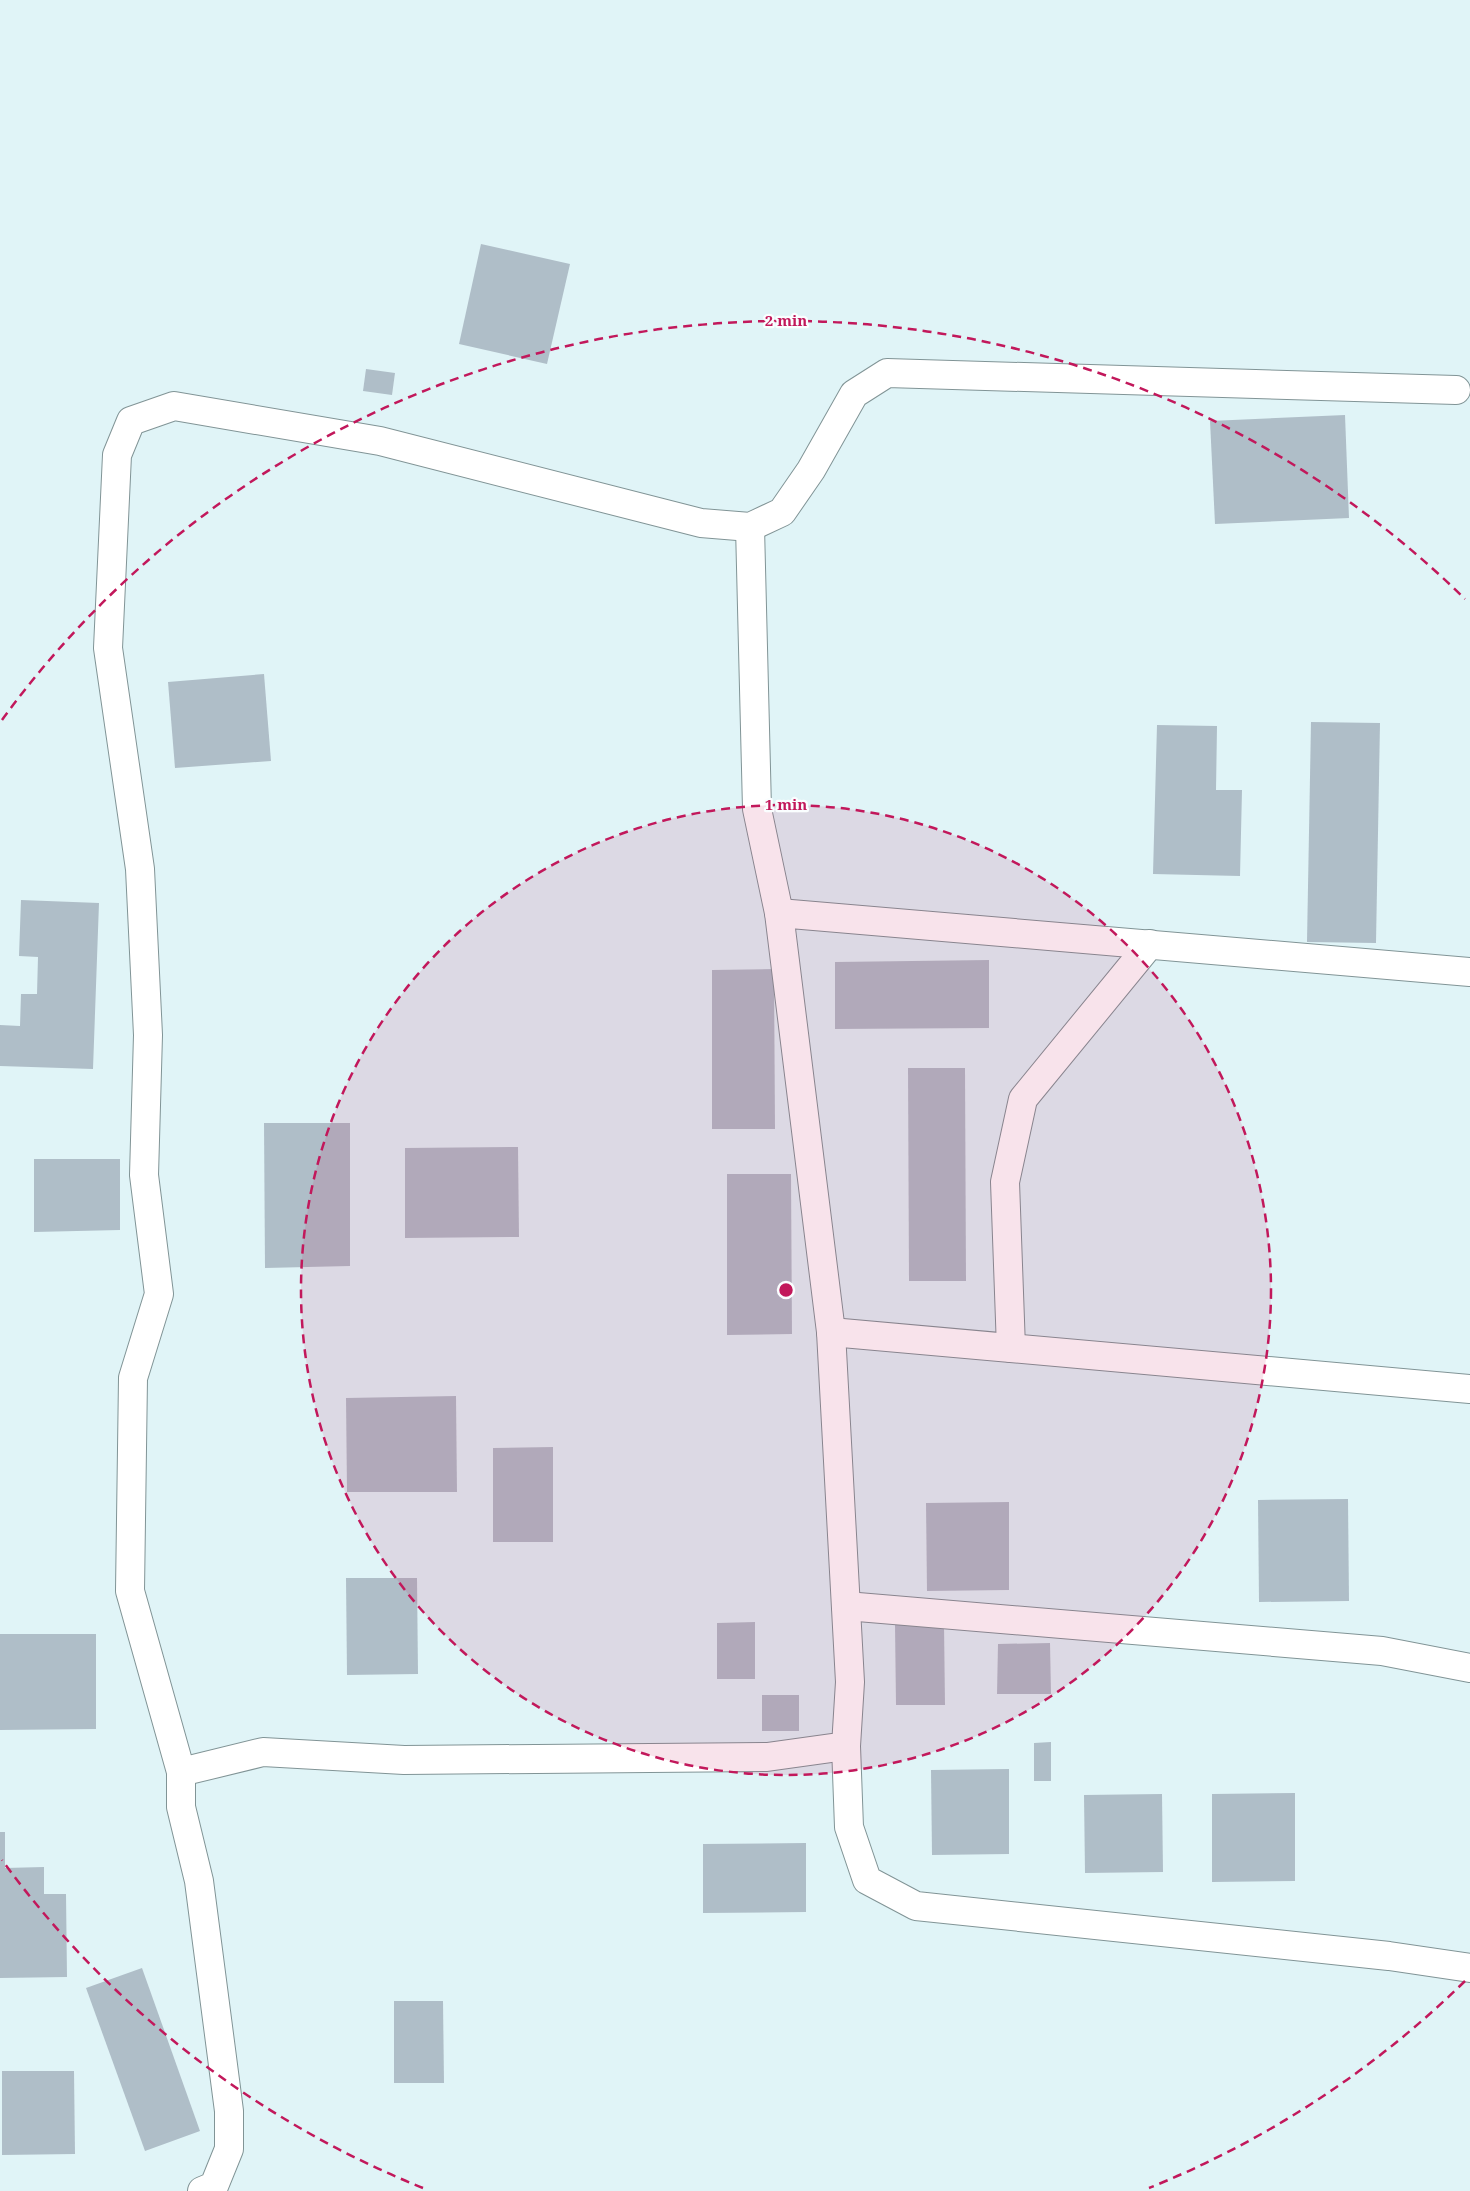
<svg xmlns="http://www.w3.org/2000/svg" width="1470" height="2191" viewBox="0 0 1470 2191" font-family="'Noto Serif',serif">
	<rect width="100%" height="100%" fill="#e0f4f7"/>
	<!-- building -->
	<g fill="#afbec8">
		<polygon points="481,244 570,264 547,364 459,344"/>
		<polygon points="366,369 395,373 392,395 363,391"/>
		<polygon points="1345,415 1349,518 1215,524 1210,421"/>
		<polygon points="264,674 271,761 175,768 168,682"/>
		<polygon points="1311,722 1380,723 1376,943 1307,942"/>
		<polygon points="1157,725 1217,726 1216,790 1242,790 1240,876 1153,874"/>
		<polygon points="21,900 99,903 93,1069 0,1066 0,1025 20,1026 21,994 37,994 38,957 19,956"/>
		<polygon points="989,960 989,1028 835,1029 835,962"/>
		<polygon points="774,969 775,1129 712,1129 712,970"/>
		<polygon points="908,1068 965,1068 966,1281 909,1281"/>
		<polygon points="264,1123 350,1123 350,1266 265,1268"/>
		<polygon points="518,1147 519,1237 405,1238 405,1148"/>
		<polygon points="34,1159 120,1159 120,1230 34,1232"/>
		<polygon points="727,1174 791,1174 792,1334 727,1335"/>
		<polygon points="456,1396 457,1492 347,1492 346,1398"/>
		<polygon points="553,1447 553,1542 493,1542 493,1448"/>
		<polygon points="1348,1499 1349,1601 1259,1602 1258,1500"/>
		<polygon points="1009,1502 1009,1590 927,1591 926,1503"/>
		<polygon points="346,1578 417,1578 418,1674 347,1675"/>
		<polygon points="755,1622 755,1679 717,1679 717,1623"/>
		<polygon points="944,1624 945,1705 896,1705 895,1625"/>
		<polygon points="0,1634 96,1634 96,1729 0,1730"/>
		<polygon points="1050,1643 1051,1694 997,1694 998,1644"/>
		<rect x="762" y="1695" width="37" height="36"/>
		<polygon points="1051,1742 1051,1781 1034,1781 1034,1743"/>
		<polygon points="1009,1769 1009,1854 932,1855 931,1770"/>
		<polygon points="1295,1793 1295,1881 1212,1882 1212,1794"/>
		<polygon points="1162,1794 1163,1872 1085,1873 1084,1795"/>
		<polygon points="0,1832 5,1832 5,1868 44,1867 44,1894 66,1894 67,1977 0,1978"/>
		<polygon points="806,1843 806,1912 703,1913 703,1844"/>
		<polygon points="142,1968 200,2131 145,2151 86,1988"/>
		<polygon points="394,2001 443,2001 444,2083 394,2083"/>
		<polygon points="2,2071 74,2071 75,2154 2,2155"/>
	</g>
	<g fill="none" stroke-linecap="round" stroke-linejoin="round">
		<defs>
			<g id="street">
				<polyline points="750,527 757,809 779,913"/>
				<polyline points="831,1332 1470,1389"/>
				<polyline points="1011,1348 1005,1182 1023,1099 1150,944"/>
				<polyline points="846,1606 1382,1651 1470,1668"/>
				<polyline points="846,1746 849,1827 867,1880 916,1906 1389,1956 1470,1968"/>
				<polyline points="181,1772 130,1591 133,1378 159,1294 144,1175 148,1035 140,869 108,648 117,455 131,421 174,406 380,441 701,523 750,527 782,512 811,470 854,394 887,373 1456,390"/>
				<polyline points="202,2191 214,2186 229,2149 229,2111 199,1881 181,1807 181,1772 263,1752 404,1760 767,1757 846,1746 850,1682 831,1332 779,913 1470,972"/>
			</g>
		</defs>
		<!-- street casing -->
		<use href="#street" stroke="#819496" stroke-width="30"/>
		<!-- street -->
		<use href="#street" stroke="#fff" stroke-width="28"/>
	</g>
	<!-- distance rings -->
	<circle cx="786" cy="1290" r="485" fill="#c2185b" fill-opacity=".12"/>
	<g fill="none" stroke="#c2185b" stroke-width="2.5" stroke-dasharray="9 6">
		<circle cx="786" cy="1290" r="485"/>
		<path d="M1465 1981A969 969 0 0 1 1149 2188M423 2188A969 969 0 0 1 2 1860M2 720A969 969 0 0 1 1465 599"/>
	</g>
	<circle cx="786" cy="1290" r="8" fill="#c2185b" stroke="#fafeff" stroke-width="2.5"/>
	<g font-size="15" text-anchor="middle" font-weight="bold" fill="#c2185b" stroke="#fafeff" stroke-width="4.5" stroke-linejoin="round" paint-order="stroke">
		<text x="786" y="326">2 min</text>
		<text x="786" y="810">1 min</text>
	</g>
</svg>
